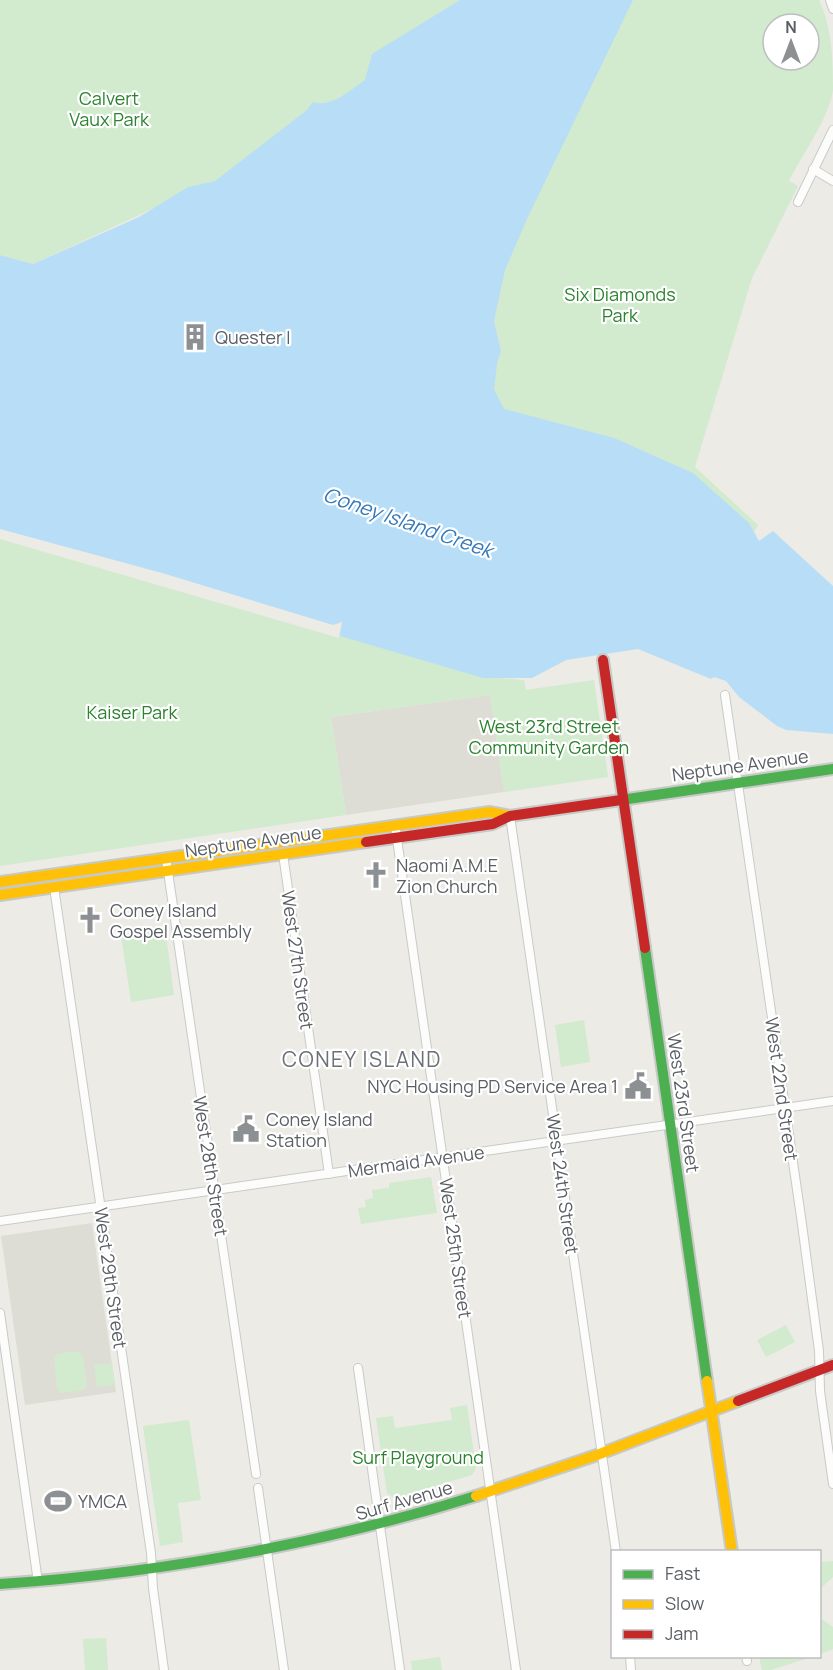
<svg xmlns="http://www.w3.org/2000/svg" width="833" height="1670" viewBox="0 0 833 1670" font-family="Manrope,sans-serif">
	<rect width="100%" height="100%" fill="#ecebe5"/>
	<!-- education -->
	<g fill="#deddd5">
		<polygon points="490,695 504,792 346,815 331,717"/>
		<polygon points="92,1223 116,1392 25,1405 1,1236"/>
	</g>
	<!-- green -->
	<g fill="#d2eace" fill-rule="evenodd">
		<path d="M0,0H819C832,27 833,60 833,90C829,118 802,155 789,181L798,186L752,278L695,467L758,525L753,534L493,438L261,168L152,209L33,264L0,255ZM773,24H809V60H773Z"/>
		<polygon points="0,536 581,657 566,660 532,678 498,678 524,680 526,690 594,680 608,777 504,792 490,695 331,717 346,815 0,866"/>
		<polygon points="165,928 174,995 131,1002 121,935"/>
		<polygon points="584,1020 590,1062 561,1067 555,1025"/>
		<polygon points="431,1177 437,1213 361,1224 358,1208 366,1207 365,1200 373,1198 372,1190 389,1188 389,1183"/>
		<polygon points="786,1325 795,1342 766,1357 757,1340"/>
		<polygon points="76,1351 83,1356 87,1386 83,1390 61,1393 57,1389 54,1356 58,1354"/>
		<polygon points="112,1363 115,1385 97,1387 94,1365"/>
		<polygon points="467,1405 476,1468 472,1475 394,1498 387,1493 376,1418 393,1416 395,1428 452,1420 450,1408"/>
		<polygon points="189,1420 201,1500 178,1503 183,1542 160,1546 143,1426"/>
		<polygon points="833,1561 833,1577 820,1589 820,1562"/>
		<polygon points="820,1618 833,1627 833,1649 820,1654"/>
		<polygon points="106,1638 108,1670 85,1670 83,1639"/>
		<polygon points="440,1657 442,1670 412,1670 411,1661"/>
		<polygon points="759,1657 759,1656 811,1657 771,1670 762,1670"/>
	</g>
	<!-- water -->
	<path fill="#b8def7" d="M460,0H633L527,219L505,270L494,321L501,351L497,364L494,389L504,409L614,438L693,473L749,523L759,541L773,531L833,586V734L786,730L777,726L739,697L726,681L714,677L711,679L638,649L566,660L532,678H483L0,536V255L33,264L139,217L188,187L215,181L307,110L313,102C332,108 350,90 365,80L372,54Z"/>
	<!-- pier -->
	<polygon fill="#ecebe5" points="0,529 162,573 333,625 342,622 339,638 0,539"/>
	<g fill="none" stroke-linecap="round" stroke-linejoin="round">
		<defs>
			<g id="street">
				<polyline points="830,0 833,9"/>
				<polyline points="813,169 833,181"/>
				<polyline points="798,202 833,130"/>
				<polyline points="725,695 801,1217 819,1351 820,1391 833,1484"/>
				<polyline points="510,816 616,1552"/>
				<polyline points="395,825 516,1670"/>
				<polyline points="283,854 329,1174"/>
				<polyline points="166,858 256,1474"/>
				<polyline points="54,887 151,1553 153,1588 164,1670"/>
				<polyline points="0,1221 833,1101"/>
				<polyline points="0,1313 38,1582"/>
				<polyline points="358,1368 400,1670"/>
				<polyline points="258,1488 284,1670"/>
				<polyline points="630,1656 631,1670"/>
				<polyline points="746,1656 747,1661"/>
			</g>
			<g id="fast">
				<polyline points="621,800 833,769"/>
				<polyline points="645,948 707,1381"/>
				<path d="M0,1584C162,1573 321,1544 476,1496"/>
			</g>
			<g id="slow">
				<polyline points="0,882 490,812 510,816"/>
				<polyline points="0,895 366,842"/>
				<polyline points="707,1381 732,1552"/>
				<polyline points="476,1496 597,1455 738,1401"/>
			</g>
			<g id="jam">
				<polyline points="603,660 645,948"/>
				<polyline points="366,842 493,824 510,816 621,800"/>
				<polyline points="738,1401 833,1365"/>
			</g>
		</defs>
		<!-- street casing -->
		<use href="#street" stroke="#c9cac9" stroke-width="10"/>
		<!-- fast casing -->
		<use href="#fast" stroke="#c7c9c7" stroke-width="14"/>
		<!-- slow casing -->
		<use href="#slow" stroke="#c7c9c7" stroke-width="14"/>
		<!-- jam casing -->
		<use href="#jam" stroke="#c7c9c7" stroke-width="14"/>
		<!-- street -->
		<use href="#street" stroke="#fcfcfb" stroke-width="8"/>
		<!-- fast -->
		<use href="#fast" stroke="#4caf50" stroke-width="10"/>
		<!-- slow -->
		<use href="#slow" stroke="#ffc107" stroke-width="10"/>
		<!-- jam -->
		<use href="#jam" stroke="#c62828" stroke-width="10"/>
	</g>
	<!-- icons -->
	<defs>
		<symbol id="building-bare" viewBox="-9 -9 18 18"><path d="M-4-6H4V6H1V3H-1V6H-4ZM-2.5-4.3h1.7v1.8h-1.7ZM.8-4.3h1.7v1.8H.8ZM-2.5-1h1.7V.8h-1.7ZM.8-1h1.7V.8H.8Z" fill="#8d9092" stroke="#fff" stroke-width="2.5" paint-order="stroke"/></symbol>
		<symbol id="church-bare" viewBox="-9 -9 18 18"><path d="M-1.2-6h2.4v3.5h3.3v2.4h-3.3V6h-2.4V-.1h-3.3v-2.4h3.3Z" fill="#8d9092" stroke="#fff" stroke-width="2.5" paint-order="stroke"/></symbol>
		<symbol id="civic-bare" viewBox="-9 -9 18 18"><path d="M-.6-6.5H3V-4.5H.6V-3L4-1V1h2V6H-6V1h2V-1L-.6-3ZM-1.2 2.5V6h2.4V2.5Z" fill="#8d9092" stroke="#fff" stroke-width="2.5" paint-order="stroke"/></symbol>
		<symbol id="stadium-bare" viewBox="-9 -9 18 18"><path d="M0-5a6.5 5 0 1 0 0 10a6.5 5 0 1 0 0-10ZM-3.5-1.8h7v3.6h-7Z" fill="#8d9092" stroke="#fff" stroke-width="2.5" paint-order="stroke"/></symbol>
	</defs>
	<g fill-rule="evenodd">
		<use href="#building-bare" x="176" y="318" width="38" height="38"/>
		<use href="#church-bare" x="357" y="856" width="38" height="38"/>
		<use href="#church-bare" x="71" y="901" width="38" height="38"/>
		<use href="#civic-bare" x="619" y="1067" width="38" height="38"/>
		<use href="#civic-bare" x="227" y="1110" width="38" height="38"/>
		<use href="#stadium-bare" x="39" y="1482" width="38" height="38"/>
	</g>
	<g text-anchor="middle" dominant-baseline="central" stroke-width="4.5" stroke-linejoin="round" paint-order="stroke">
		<!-- park labels -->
		<g font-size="18" fill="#2c822e" stroke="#fff">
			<text x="109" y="98">Calvert<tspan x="109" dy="21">Vaux Park</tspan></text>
			<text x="620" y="294">Six Diamonds<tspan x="620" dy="21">Park</tspan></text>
			<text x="132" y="712">Kaiser Park</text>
			<text x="549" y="726">West 23rd Street<tspan x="549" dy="21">Community Garden</tspan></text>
			<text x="418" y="1457">Surf Playground</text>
		</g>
		<!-- poi labels -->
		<g font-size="18" fill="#5a5f65" stroke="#fff" text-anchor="start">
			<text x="215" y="337">Quester I</text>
			<text x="396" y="865">Naomi A.M.E<tspan x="396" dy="21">Zion Church</tspan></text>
			<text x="110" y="910">Coney Island<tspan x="110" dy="21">Gospel Assembly</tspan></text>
			<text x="618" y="1086" text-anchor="end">NYC Housing PD Service Area 1</text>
			<text x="266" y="1119">Coney Island<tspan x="266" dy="21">Station</tspan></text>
			<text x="78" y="1501">YMCA</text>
		</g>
		<!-- street labels -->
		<g font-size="18" fill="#5a5f65" stroke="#fff">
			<text transform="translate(740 765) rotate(-8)">Neptune Avenue</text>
			<text transform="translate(253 841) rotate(-8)">Neptune Avenue</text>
			<text transform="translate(298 960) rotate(82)">West 27th Street</text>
			<text transform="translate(782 1089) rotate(82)">West 22nd Street</text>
			<text transform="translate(684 1103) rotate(82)">West 23rd Street</text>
			<text transform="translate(416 1161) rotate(-8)">Mermaid Avenue</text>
			<text transform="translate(211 1166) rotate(81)">West 28th Street</text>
			<text transform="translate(563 1184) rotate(82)">West 24th Street</text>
			<text transform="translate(456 1248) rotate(82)">West 25th Street</text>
			<text transform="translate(111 1278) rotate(82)">West 29th Street</text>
			<text transform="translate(404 1500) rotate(-16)">Surf Avenue</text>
		</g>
		<!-- water labels -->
		<g font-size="20" font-style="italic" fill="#3579bb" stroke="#fff">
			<text transform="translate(408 522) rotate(19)">Coney Island Creek</text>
		</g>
		<!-- quarter labels -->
		<g font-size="21" letter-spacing="1.5" fill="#6b7177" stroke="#fff">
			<text x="362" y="1059">CONEY ISLAND</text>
		</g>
	</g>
	<!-- legend -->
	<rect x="611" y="1550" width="210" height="108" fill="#ffffff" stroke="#bdbfc1" stroke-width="1.5"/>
	<rect x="623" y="1570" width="30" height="9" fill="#4caf50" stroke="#bdbfc1" stroke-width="1.5"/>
	<text x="665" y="1580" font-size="18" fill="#5a5f65">Fast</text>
	<rect x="623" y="1600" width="30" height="9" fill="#ffc107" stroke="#bdbfc1" stroke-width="1.5"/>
	<text x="665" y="1610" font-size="18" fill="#5a5f65">Slow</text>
	<rect x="623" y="1630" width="30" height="9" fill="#c62828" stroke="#bdbfc1" stroke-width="1.5"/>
	<text x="665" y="1640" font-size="18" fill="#5a5f65">Jam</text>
	<!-- north arrow -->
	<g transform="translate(791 42)"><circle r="28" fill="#ffffff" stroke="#bdbfc1" stroke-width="1.5"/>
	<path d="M0-4.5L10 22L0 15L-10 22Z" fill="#8d9092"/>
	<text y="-9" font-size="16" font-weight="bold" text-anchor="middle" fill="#5a5f65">N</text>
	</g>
</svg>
